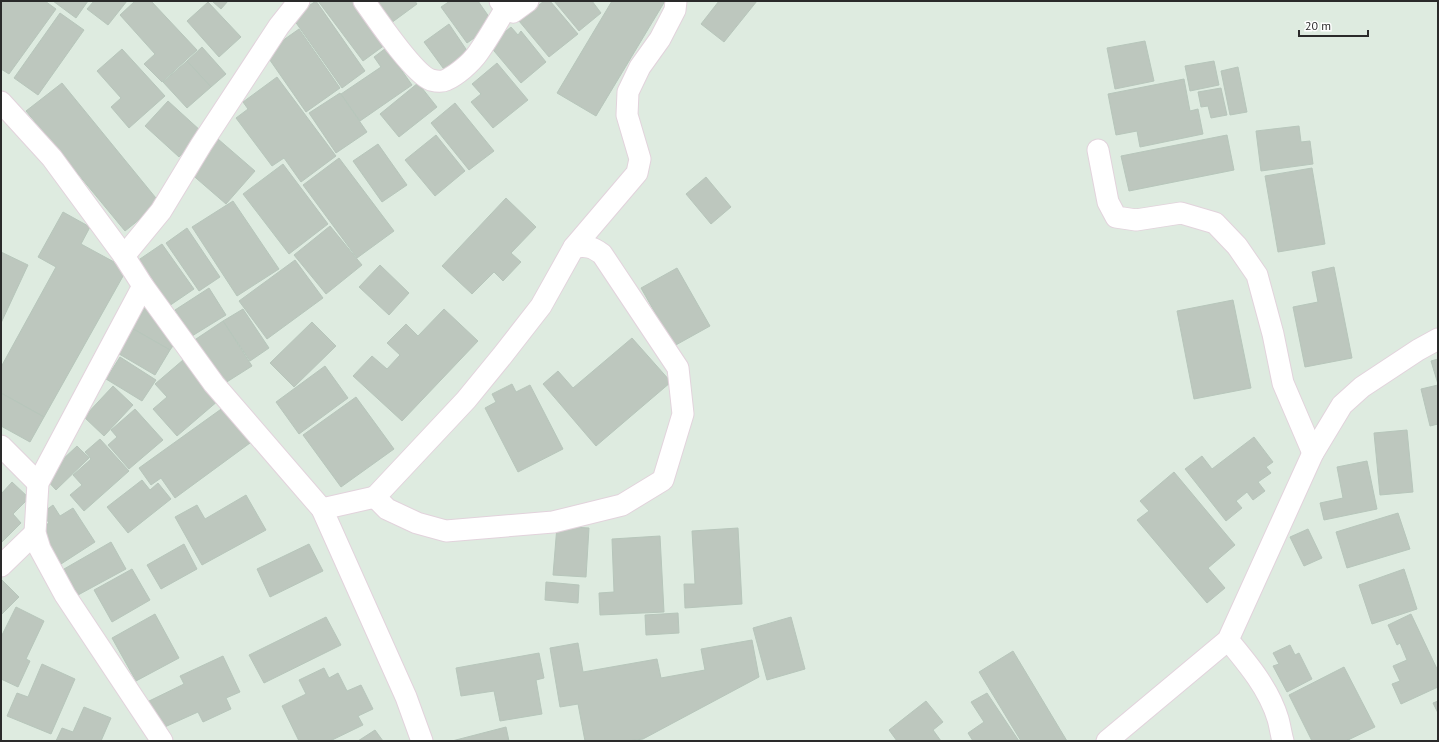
<svg xmlns="http://www.w3.org/2000/svg" width="1439" height="742" viewBox="0 0 1439 742" font-family="'PT Sans',sans-serif">
	<rect width="100%" height="100%" fill="#deebe0"/>
	<!-- building -->
	<g fill="#bdc7be" stroke="#b7c6bb">
		<polygon points="1,1 45,1 56,9 9,74 1,69"/>
		<polygon points="53,1 88,1 76,18"/>
		<polygon points="94,1 127,1 108,25 87,9"/>
		<polygon points="135,1 151,1 197,50 162,82 144,64 155,54 120,15"/>
		<polygon points="212,1 228,1 221,9"/>
		<polygon points="316,1 365,71 342,88 292,17"/>
		<polygon points="318,1 359,1 389,42 363,61"/>
		<polygon points="369,1 415,1 417,4 387,26"/>
		<polygon points="450,1 478,1 494,24 467,43 441,7"/>
		<polygon points="544,1 550,1 578,34 549,57 519,21"/>
		<polygon points="554,1 592,1 601,13 579,31"/>
		<polygon points="612,1 665,1 596,116 557,93"/>
		<polygon points="719,1 757,1 724,42 701,24"/>
		<polygon points="208,2 241,37 219,57 187,21"/>
		<polygon points="60,13 84,30 38,95 14,78"/>
		<polygon points="449,24 470,55 446,72 424,42"/>
		<polygon points="511,27 518,35 521,31 546,62 521,83 489,45"/>
		<polygon points="299,29 340,88 306,112 265,53"/>
		<polygon points="1145,41 1154,81 1115,89 1107,48"/>
		<polygon points="202,47 226,74 211,87 187,61"/>
		<polygon points="386,48 412,85 360,121 341,94 381,67 374,57"/>
		<polygon points="122,49 165,96 129,128 111,107 121,98 97,71"/>
		<polygon points="187,61 211,87 187,108 163,82"/>
		<polygon points="1214,61 1219,85 1190,91 1185,66"/>
		<polygon points="497,63 528,100 493,128 471,102 481,94 472,84"/>
		<polygon points="1238,67 1247,112 1230,115 1221,71"/>
		<polygon points="277,77 336,156 301,182 284,158 272,166 236,118 248,109 243,102"/>
		<polygon points="1184,79 1190,111 1198,109 1203,134 1140,147 1137,131 1116,135 1108,94"/>
		<polygon points="62,83 160,203 125,231 26,111"/>
		<polygon points="418,83 437,107 399,137 380,114"/>
		<polygon points="1221,88 1227,115 1211,118 1208,106 1201,107 1198,92"/>
		<polygon points="340,93 367,132 336,153 309,113"/>
		<polygon points="168,101 202,132 179,157 145,126"/>
		<polygon points="455,103 494,151 469,170 431,123"/>
		<polygon points="1299,126 1301,142 1310,141 1313,164 1261,171 1256,131"/>
		<polygon points="436,135 465,171 435,196 405,160"/>
		<polygon points="1227,135 1234,170 1129,191 1121,156"/>
		<polygon points="218,139 255,171 226,204 189,172"/>
		<polygon points="378,144 407,185 382,202 353,161"/>
		<polygon points="339,158 394,231 357,258 303,185"/>
		<polygon points="283,164 328,224 289,254 243,194"/>
		<polygon points="1312,168 1325,244 1278,252 1265,176"/>
		<polygon points="706,177 731,207 711,224 686,194"/>
		<polygon points="506,198 536,227 511,253 521,262 503,281 494,272 472,294 442,266"/>
		<polygon points="233,201 279,269 237,296 192,227"/>
		<polygon points="63,212 90,227 81,244 127,269 44,417 1,393 1,367 56,267 38,257"/>
		<polygon points="330,226 362,265 326,294 294,255"/>
		<polygon points="187,228 220,277 199,291 166,243"/>
		<polygon points="162,244 194,289 169,306 137,261"/>
		<polygon points="1,252 28,265 1,323"/>
		<polygon points="295,260 323,298 267,339 239,301"/>
		<polygon points="380,265 409,293 389,315 359,287"/>
		<polygon points="1334,267 1352,358 1305,367 1293,307 1318,302 1312,272"/>
		<polygon points="677,268 710,326 674,346 641,288"/>
		<polygon points="209,288 226,315 192,336 175,310"/>
		<polygon points="1233,300 1251,388 1194,399 1177,311"/>
		<polygon points="144,301 175,343 170,350 128,326"/>
		<polygon points="243,309 269,348 250,361 223,321"/>
		<polygon points="444,309 478,341 402,421 353,376 372,356 387,369 400,355 387,343 406,324 418,336"/>
		<polygon points="223,321 252,366 222,385 193,341"/>
		<polygon points="312,322 336,346 294,387 270,363"/>
		<polygon points="128,326 170,350 155,375 114,351"/>
		<polygon points="632,338 671,382 596,446 543,384 558,371 573,388"/>
		<polygon points="120,357 156,380 142,401 106,379"/>
		<polygon points="1438,359 1438,384 1431,361"/>
		<polygon points="183,360 219,400 177,436 153,409 167,397 155,384"/>
		<polygon points="325,366 348,398 299,434 276,402"/>
		<polygon points="512,384 516,392 530,385 563,449 518,472 485,408 496,402 492,394"/>
		<polygon points="1438,385 1438,424 1430,426 1421,389"/>
		<polygon points="113,386 133,405 104,436 84,417"/>
		<polygon points="1,393 44,417 30,442 1,426"/>
		<polygon points="356,397 394,449 341,487 303,435"/>
		<polygon points="224,407 250,443 175,498 161,478 151,485 139,468"/>
		<polygon points="135,409 163,440 129,469 108,445 117,437 111,430"/>
		<polygon points="1407,430 1413,492 1380,495 1374,433"/>
		<polygon points="1254,437 1273,462 1266,467 1271,473 1258,482 1265,491 1253,500 1247,492 1236,501 1242,508 1226,521 1185,469 1202,456 1212,469"/>
		<polygon points="100,439 129,471 84,511 70,495 82,485 73,475 91,459 85,452"/>
		<polygon points="77,446 89,458 56,490 44,477"/>
		<polygon points="1367,461 1377,509 1324,520 1320,503 1343,498 1337,467"/>
		<polygon points="1174,472 1235,545 1208,568 1225,588 1207,603 1137,520 1149,511 1140,501"/>
		<polygon points="142,480 150,490 158,483 171,499 128,533 107,507"/>
		<polygon points="12,482 29,498 13,514 21,523 1,543 1,494"/>
		<polygon points="246,495 266,530 202,565 175,517 197,505 205,519"/>
		<polygon points="53,505 60,516 73,508 95,542 61,564 39,529 49,523 42,513"/>
		<polygon points="1398,513 1410,549 1347,568 1336,532"/>
		<polygon points="557,526 589,528 586,577 553,575"/>
		<polygon points="738,528 742,604 685,608 684,584 695,584 692,531"/>
		<polygon points="1308,529 1322,558 1304,566 1290,537"/>
		<polygon points="660,536 664,612 600,615 599,593 614,592 612,539"/>
		<polygon points="111,542 126,569 78,595 64,569"/>
		<polygon points="184,544 197,569 161,589 147,565"/>
		<polygon points="309,544 323,571 270,597 257,569"/>
		<polygon points="132,569 150,600 112,622 94,590"/>
		<polygon points="1404,569 1417,609 1372,624 1359,585"/>
		<polygon points="2,580 19,597 1,615 1,581"/>
		<polygon points="546,582 579,585 578,603 545,600"/>
		<polygon points="16,607 44,621 26,659 30,661 18,687 1,679 1,637"/>
		<polygon points="678,613 679,633 646,635 645,615"/>
		<polygon points="155,614 179,658 136,681 112,638"/>
		<polygon points="1411,614 1438,671 1438,687 1401,704 1392,684 1400,681 1393,666 1407,660 1400,643 1397,645 1388,625"/>
		<polygon points="326,617 341,645 264,683 249,655"/>
		<polygon points="791,617 805,669 767,680 753,628"/>
		<polygon points="752,640 759,677 643,739 628,741 585,741 578,704 560,707 550,648 578,643 583,672 657,659 661,678 705,670 701,649"/>
		<polygon points="1290,645 1295,655 1299,653 1312,679 1287,692 1273,666 1279,664 1273,653"/>
		<polygon points="1013,651 1067,741 1021,741 979,672"/>
		<polygon points="539,653 544,678 536,680 542,714 500,721 494,691 461,696 456,668"/>
		<polygon points="223,656 240,692 226,698 231,709 203,722 198,712 158,730 145,703 184,684 180,676"/>
		<polygon points="42,664 75,679 51,734 7,716 17,693 28,697"/>
		<polygon points="1344,667 1375,727 1346,741 1312,741 1289,695"/>
		<polygon points="324,668 329,678 338,673 347,691 361,685 373,709 358,716 363,725 330,741 299,741 282,706 306,694 299,680"/>
		<polygon points="987,693 1019,741 973,741 968,733 984,722 971,702"/>
		<polygon points="926,701 943,722 933,730 941,741 897,741 889,730"/>
		<polygon points="1438,701 1438,713 1433,703"/>
		<polygon points="84,707 111,718 101,741 56,741 62,728 73,732"/>
		<polygon points="506,727 509,741 452,741"/>
		<polygon points="375,730 383,741 358,741"/>
	</g>
	<g fill="none" stroke-linecap="round" stroke-linejoin="round">
		<defs>
			<g id="street">
				<path d="M364,1C376,18 414,74 431,80C435,81 442,82 446,80C457,75 471,63 478,53C488,39 497,23 506,8"/>
				<polyline points="500,1 506,8 513,12 528,1"/>
				<polyline points="1,102 52,158 124,256 143,286 214,384 322,509 406,697 422,741"/>
				<polyline points="1098,150 1108,202 1116,217 1136,220 1181,213 1215,223 1237,246 1257,275 1273,334 1283,383 1313,453"/>
				<polyline points="124,256 161,211 201,145 279,26 299,1"/>
				<polyline points="143,286 38,483 35,533 40,549 65,595 162,741"/>
				<polyline points="1,446 38,483"/>
				<polyline points="375,497 466,400 502,356 541,306 574,247 637,173 640,159 627,115 628,92 640,67 660,39 675,10 676,1"/>
				<path d="M322,509L375,497L387,509L417,523L446,531L553,522L622,505L663,480L683,414L678,368L602,254C591,246 587,246 574,247"/>
				<polyline points="1,566 35,533"/>
				<path d="M1228,640C1248,664 1269,689 1278,719C1280,726 1281,734 1283,741"/>
				<polyline points="1107,741 1228,640 1313,453 1342,405 1362,387 1418,350 1438,339"/>
			</g>
		</defs>
		<!-- street casing -->
		<use href="#street" stroke="#e2d3dc" stroke-width="23"/>
		<!-- street -->
		<use href="#street" stroke="#fff" stroke-width="21"/>
	</g>
	<!-- border -->
	<rect width="1439" height="742" fill="none" stroke="#2a2a2a" stroke-width="4"/>
	<!-- scale -->
	<path d="M1299 30v6h69v-6" fill="none" stroke="#2a2a2a" stroke-width="2"/>
	<text x="1305" y="30" font-size="12" fill="#2a2a2a" stroke="#ffffff" stroke-width="3" paint-order="stroke">20 m</text>
</svg>
